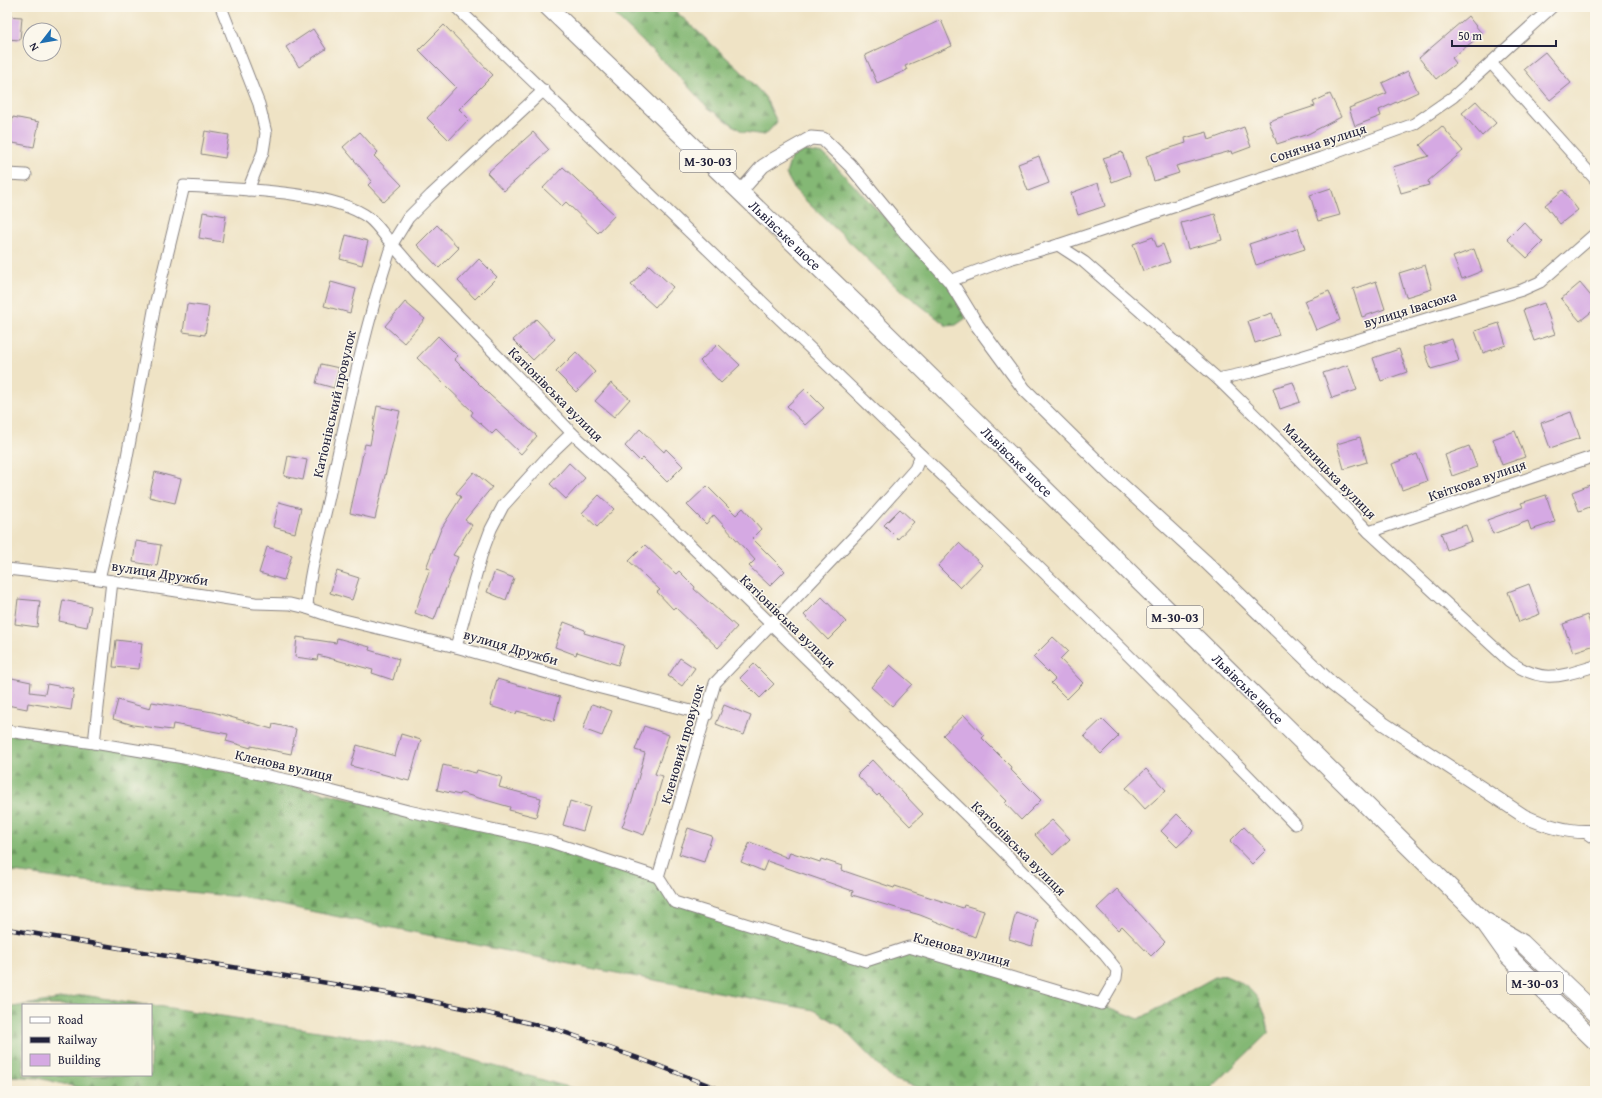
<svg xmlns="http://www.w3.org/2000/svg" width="1602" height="1098" viewBox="0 0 1602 1098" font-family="'Gentium Book Plus',serif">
	<defs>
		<pattern id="forest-firs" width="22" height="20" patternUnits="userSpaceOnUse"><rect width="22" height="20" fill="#84b874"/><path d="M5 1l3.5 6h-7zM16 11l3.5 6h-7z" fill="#6c9560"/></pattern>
	</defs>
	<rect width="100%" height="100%" fill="#fbf7ec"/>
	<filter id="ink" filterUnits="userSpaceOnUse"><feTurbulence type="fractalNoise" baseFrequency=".025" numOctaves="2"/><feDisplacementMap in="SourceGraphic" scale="8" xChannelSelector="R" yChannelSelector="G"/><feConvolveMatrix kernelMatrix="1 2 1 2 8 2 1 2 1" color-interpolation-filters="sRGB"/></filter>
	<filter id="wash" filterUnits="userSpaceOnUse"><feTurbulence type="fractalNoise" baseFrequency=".012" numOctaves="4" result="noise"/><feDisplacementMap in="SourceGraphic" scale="16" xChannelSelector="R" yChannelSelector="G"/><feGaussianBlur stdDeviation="0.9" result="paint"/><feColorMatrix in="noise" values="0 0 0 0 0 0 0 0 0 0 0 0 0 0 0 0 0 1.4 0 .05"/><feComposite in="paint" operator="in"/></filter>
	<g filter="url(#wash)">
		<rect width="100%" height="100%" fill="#efe3c5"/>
		<!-- forest -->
		<g fill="url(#forest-firs)" stroke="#536d58">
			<polygon points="606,7 671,7 740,70 765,97 777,122 765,135 743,132 707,107 674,71"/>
			<polygon points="804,151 824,154 948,284 966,318 956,325 947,326 892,283 854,246 807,202 795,190 786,174 791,158"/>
			<path d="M7,731L94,743L551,842L658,877L675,902L866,961L909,947L1101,1004L1139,1019L1215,977L1223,975C1255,987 1263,1000 1269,1032L1208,1091H929L892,1079L838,1024L814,1010L590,968L241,897L84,882L7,871Z"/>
			<polygon points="83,995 148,1005 23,1005 23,1075 151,1075 151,1005 434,1049 582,1091 93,1091 38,1078 7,1076 7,1004 13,1007"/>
		</g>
		<g id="blocks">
			<!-- building -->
			<g fill="#d5a9e3">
				<polygon points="7,16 22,17 20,40 7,39"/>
				<polygon points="1468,16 1482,34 1452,58 1456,63 1436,79 1419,58"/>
				<polygon points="941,20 952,46 905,66 907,70 877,83 865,55"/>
				<polygon points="444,25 493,75 459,109 469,119 449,140 427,118 456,87 419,50"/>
				<polygon points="313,29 326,49 299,67 286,47"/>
				<polygon points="1545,52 1571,83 1550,100 1524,69"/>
				<polygon points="1408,71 1418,92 1379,110 1381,116 1355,126 1349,108 1387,93 1382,83"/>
				<polygon points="1330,94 1341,117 1308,134 1277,144 1269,121 1315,106 1313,102"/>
				<polygon points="1476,101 1496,123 1482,136 1462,113"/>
				<polygon points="13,117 39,122 34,147 8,142"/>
				<polygon points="1442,126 1463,151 1428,181 1429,185 1401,193 1393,167 1429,156 1420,145"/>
				<polygon points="1244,127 1251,147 1232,154 1231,151 1176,166 1179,173 1154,181 1146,156 1186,143 1185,138 1207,132 1209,140"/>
				<polygon points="205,131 229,135 225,158 201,154"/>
				<polygon points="360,132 378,152 374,156 402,185 384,202 368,185 372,181 343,147"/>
				<polygon points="533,132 549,150 504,191 487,173"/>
				<polygon points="1122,152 1130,175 1112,182 1103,158"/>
				<polygon points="1039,156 1049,183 1028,191 1018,164"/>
				<polygon points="563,167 615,215 598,233 566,202 562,206 543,188"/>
				<polygon points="1098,183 1105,206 1078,215 1071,193"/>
				<polygon points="1331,188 1340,215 1318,221 1310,195"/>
				<polygon points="1563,190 1578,210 1560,224 1545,205"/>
				<polygon points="203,212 226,216 222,242 199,238"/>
				<polygon points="1215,214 1222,240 1188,249 1181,223"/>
				<polygon points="1524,222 1543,242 1527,258 1507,239"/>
				<polygon points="437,225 459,248 439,268 417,245"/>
				<polygon points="1298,228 1305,249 1256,265 1249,244"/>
				<polygon points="346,235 368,241 362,265 340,259"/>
				<polygon points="1153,237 1157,247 1163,244 1170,262 1143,271 1133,244"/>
				<polygon points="1474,249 1482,271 1462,279 1453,257"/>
				<polygon points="479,259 497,277 475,299 458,281"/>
				<polygon points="649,265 673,287 655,307 631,285"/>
				<polygon points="1425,265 1432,289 1406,297 1399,273"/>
				<polygon points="1376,281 1385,309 1362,317 1353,289"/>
				<polygon points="331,282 356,289 350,313 324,306"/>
				<polygon points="1580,283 1595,301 1595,309 1580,321 1561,299"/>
				<polygon points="1329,291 1340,320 1316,330 1304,301"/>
				<polygon points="405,302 425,319 404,343 385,326"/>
				<polygon points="1544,303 1555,334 1534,341 1523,310"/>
				<polygon points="187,304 209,307 205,335 183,332"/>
				<polygon points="1272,313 1279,335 1255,343 1248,321"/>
				<polygon points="536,319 555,339 533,360 513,340"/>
				<polygon points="1499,323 1506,345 1483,353 1475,331"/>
				<polygon points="438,336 458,356 454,359 491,396 537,436 521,454 496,430 492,434 471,415 473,412 417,358"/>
				<polygon points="1452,339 1459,361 1431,369 1424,347"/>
				<polygon points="718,344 740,365 721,383 700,361"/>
				<polygon points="1399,349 1407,372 1381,381 1373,358"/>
				<polygon points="576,352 595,372 576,392 556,372"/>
				<polygon points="321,364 339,368 334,388 316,383"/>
				<polygon points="1348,365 1357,390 1332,398 1323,373"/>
				<polygon points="1293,382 1300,402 1280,409 1273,388"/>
				<polygon points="611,383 630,399 614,417 595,401"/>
				<polygon points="805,389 824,408 805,425 787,406"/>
				<polygon points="377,406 400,411 375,519 350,513 365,444 370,445"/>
				<polygon points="1571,412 1580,438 1550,448 1541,423"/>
				<polygon points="640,429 664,452 666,449 683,466 667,482 643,458 640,461 625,446"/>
				<polygon points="1515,431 1525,457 1502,465 1493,439"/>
				<polygon points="1360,437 1367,462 1344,469 1337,444"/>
				<polygon points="1469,446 1477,467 1452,476 1445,455"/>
				<polygon points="1417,454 1427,481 1402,490 1392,464"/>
				<polygon points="288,456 307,460 303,480 284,476"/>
				<polygon points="569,463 585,478 566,499 550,484"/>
				<polygon points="155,472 181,479 175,503 149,497"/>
				<polygon points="474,472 492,487 465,520 472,525 453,555 458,557 434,620 415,613 430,569 426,568 441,529 461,497 456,493"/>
				<polygon points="1595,483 1595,505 1579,511 1572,492"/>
				<polygon points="707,486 736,515 743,508 761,529 752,538 785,571 770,586 749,566 755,560 714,515 706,524 687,505"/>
				<polygon points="599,495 614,509 597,527 582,513"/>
				<polygon points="1546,495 1555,522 1531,530 1528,521 1493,534 1487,520 1523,507 1521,503"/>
				<polygon points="279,502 301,508 295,533 273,527"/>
				<polygon points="900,509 914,522 898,539 884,525"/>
				<polygon points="1466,525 1472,541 1447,550 1441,533"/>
				<polygon points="136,541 161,545 157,566 133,562"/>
				<polygon points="959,543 982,565 960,588 938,566"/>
				<polygon points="645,545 676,574 679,571 695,587 694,589 737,627 718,648 675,607 673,609 657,592 660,590 629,561"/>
				<polygon points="267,547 292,555 284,580 259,573"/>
				<polygon points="337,571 359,578 352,600 330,593"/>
				<polygon points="495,571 514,578 506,600 487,592"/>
				<polygon points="1529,584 1540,614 1519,622 1508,592"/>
				<polygon points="822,597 846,622 828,640 804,615"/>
				<polygon points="18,599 40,601 37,627 15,624"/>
				<polygon points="63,600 91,606 87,627 59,621"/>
				<polygon points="1587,615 1595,638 1595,645 1573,652 1563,624"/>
				<polygon points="564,622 585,630 584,633 624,645 618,665 577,652 576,655 555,647"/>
				<polygon points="297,637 336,643 337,638 370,647 369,650 399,659 393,680 372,673 373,670 318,655 317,660 295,657"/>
				<polygon points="1053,637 1068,651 1060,659 1083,683 1067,699 1051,683 1055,679 1033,657"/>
				<polygon points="116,640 142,643 139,669 113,667"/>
				<polygon points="680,658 695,668 682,686 668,676"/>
				<polygon points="754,664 774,684 760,698 740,678"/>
				<polygon points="890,665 912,684 892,706 871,687"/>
				<polygon points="7,677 31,682 30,692 45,694 47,684 74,689 71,710 28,703 27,709 7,705"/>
				<polygon points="497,679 560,697 554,721 517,711 516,714 490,706"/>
				<polygon points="118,700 150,709 152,702 213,712 272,729 273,724 296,729 291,754 251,746 251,748 226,741 228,734 173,724 172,730 133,725 113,719"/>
				<polygon points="592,704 612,711 602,736 583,729"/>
				<polygon points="724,705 751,716 744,735 716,724"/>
				<polygon points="964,715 984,736 982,738 1011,767 1010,769 1041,800 1021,820 1005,803 1007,801 943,735"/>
				<polygon points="1102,719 1119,736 1101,754 1084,736"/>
				<polygon points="644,726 669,735 655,774 663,776 654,807 644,835 622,827 633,798 645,753 635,750"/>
				<polygon points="401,734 421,740 409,781 351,766 357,745 395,756"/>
				<polygon points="872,760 923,814 910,826 879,794 877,796 857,775"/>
				<polygon points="443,765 476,773 477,770 502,777 499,787 541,798 536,817 509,810 510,807 461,793 460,795 437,790"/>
				<polygon points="1146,769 1166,790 1145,809 1126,788"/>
				<polygon points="570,801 590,807 583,831 563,825"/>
				<polygon points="1177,814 1194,831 1177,847 1161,831"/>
				<polygon points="1052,820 1070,839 1053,855 1035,835"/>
				<polygon points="1244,827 1266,850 1252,864 1230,841"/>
				<polygon points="688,828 712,836 704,862 679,854"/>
				<polygon points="750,842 788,858 790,852 820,862 821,859 842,866 841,870 894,888 895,886 963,908 964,905 984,911 975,937 920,915 852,895 853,891 767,861 763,871 741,862"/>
				<polygon points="1117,889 1165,942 1151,956 1122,926 1118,930 1097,908"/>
				<polygon points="1016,912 1038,920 1032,946 1009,939"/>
			</g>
		</g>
	</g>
	<g filter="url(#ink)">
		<use href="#blocks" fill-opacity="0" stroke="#888280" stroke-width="1"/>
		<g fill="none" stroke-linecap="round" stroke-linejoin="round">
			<defs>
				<g id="minor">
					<polyline points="221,7 259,104 266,133 263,152 248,190"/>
					<path d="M456,7L921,455C1049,575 1173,698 1295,824"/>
					<polyline points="1491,63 1595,179"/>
					<polyline points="544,90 431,195 408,218 392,244 417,273 572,433 638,494 996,844 1105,955 1117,970 1116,978 1101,1004 909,947 866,961 674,902 658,877"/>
					<polyline points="7,174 26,175"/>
					<path d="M1058,245L1084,262L1218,379L1280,440L1369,532L1509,661C1542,684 1559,677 1595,666"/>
					<polyline points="950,281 1009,259 1058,245 1321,158 1414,124 1453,97 1552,7"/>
					<polyline points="1218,379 1251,372 1522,290 1540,282 1595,234"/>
					<polyline points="1369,532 1595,456"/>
					<path d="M7,569L99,579L255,603L290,604L307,608C309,568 322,531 330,492C348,408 365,325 392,244C384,236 378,225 369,218C333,190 231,189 184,186L155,305L126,462L99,579"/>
					<polyline points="307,608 336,618 456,647 593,686 707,715"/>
					<polyline points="456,647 481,556 491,529 503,506 551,453 572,433"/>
					<polyline points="7,731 94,743 184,758 292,781 408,811 551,842 658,877"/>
					<polyline points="94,743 112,581"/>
					<polyline points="1585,832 1595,839"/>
					<polyline points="658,877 715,683 868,522 915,469 921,455"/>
				</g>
				<path id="tertiary" d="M740,192L763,166L774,159L811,138L823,139L850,165L905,232L950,281L977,325L1024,389L1109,473L1205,561L1332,684L1384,724L1524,816C1546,826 1570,834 1595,831"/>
				<g id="primary">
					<path id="s1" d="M548,7L868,315L1482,919L1509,957L1595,1041"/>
					<polyline points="1487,922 1522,943 1595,1013"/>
				</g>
			</defs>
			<!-- minor casing -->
			<use href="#minor" stroke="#888280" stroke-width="13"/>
			<!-- tertiary casing -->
			<use href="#tertiary" stroke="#888280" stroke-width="15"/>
			<!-- primary casing -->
			<use href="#primary" stroke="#888280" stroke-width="19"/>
			<!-- minor -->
			<use href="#minor" stroke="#fff" stroke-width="11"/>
			<!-- tertiary -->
			<use href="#tertiary" stroke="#fff" stroke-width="13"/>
			<!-- primary -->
			<use href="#primary" stroke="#fff" stroke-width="17"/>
			<defs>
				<polyline id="rail" points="7,929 416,998 487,1013 558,1030 641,1059 724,1091"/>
			</defs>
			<!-- rail casing -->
			<use href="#rail" stroke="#22223b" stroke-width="4.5"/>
			<!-- rail -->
			<use href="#rail" stroke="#fbf7ec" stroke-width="3" stroke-dasharray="9" stroke-linecap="butt"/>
		</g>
	</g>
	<g text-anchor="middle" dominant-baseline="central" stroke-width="3" stroke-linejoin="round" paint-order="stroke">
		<!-- shield labels -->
		<g fill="#fbf7ec" stroke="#636270" stroke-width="1">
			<rect x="680" y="150" width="56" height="22" rx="3"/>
			<rect x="1147" y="606" width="56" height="22" rx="3"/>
			<rect x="1507" y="972" width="56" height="22" rx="3"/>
		</g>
		<g font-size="13" font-weight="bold" fill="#22223b">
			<text x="708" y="161">М-30-03</text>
			<text x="1175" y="617">М-30-03</text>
			<text x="1535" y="983">М-30-03</text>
		</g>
		<!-- street labels -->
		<g font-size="14" fill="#22223b" stroke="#fbf7ec">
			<text transform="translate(1318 143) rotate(-18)">Сонячна вулиця</text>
			<text stroke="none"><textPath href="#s1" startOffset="329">Львівське шосе</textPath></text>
			<text transform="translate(1410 309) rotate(-17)">вулиця Івасюка</text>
			<text transform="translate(556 394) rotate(45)">Катіонівська вулиця</text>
			<text transform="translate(334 404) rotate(-77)">Катіонівський провулок</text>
			<text stroke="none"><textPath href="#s1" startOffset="653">Львівське шосе</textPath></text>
			<text transform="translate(1330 471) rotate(46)">Малиницька вулиця</text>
			<text transform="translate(1477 480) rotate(-19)">Квіткова вулиця</text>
			<text transform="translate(160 573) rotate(9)">вулиця Дружби</text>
			<text transform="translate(788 621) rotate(44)">Катіонівська вулиця</text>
			<text transform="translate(511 647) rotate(16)">вулиця Дружби</text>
			<text stroke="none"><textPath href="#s1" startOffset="977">Львівське шосе</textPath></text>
			<text transform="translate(682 744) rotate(-74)">Кленовий провулок</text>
			<text transform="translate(284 765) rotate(13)">Кленова вулиця</text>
			<text transform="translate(1019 848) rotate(45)">Катіонівська вулиця</text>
			<text transform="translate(962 949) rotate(15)">Кленова вулиця</text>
		</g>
	</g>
	<!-- margin -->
	<rect width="1602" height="1098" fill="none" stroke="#fbf7ec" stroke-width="24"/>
	<!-- legend -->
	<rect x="22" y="1004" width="130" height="72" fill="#fbf7ec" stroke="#a4a2a5"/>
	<rect x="30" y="1017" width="20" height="6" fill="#ffffff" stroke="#a4a2a5"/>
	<text x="58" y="1024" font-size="12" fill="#22223b">Road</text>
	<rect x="30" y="1037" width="20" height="6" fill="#22223b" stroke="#a4a2a5"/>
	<text x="58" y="1044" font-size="12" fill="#22223b">Railway</text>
	<rect x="30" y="1054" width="20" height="12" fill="#d5a9e3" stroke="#a4a2a5"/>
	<text x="58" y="1064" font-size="12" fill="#22223b">Building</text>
	<!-- north arrow -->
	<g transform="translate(42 42) rotate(239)"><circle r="19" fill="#fbf7ec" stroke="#a4a2a5"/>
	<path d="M0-3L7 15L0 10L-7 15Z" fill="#1f6fb2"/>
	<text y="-6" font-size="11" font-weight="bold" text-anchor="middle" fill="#22223b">N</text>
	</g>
	<!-- scale -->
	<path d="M1452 40v6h104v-6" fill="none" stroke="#22223b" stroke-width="2"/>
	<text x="1458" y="40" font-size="12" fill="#22223b" stroke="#fbf7ec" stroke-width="3" paint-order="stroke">50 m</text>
</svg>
